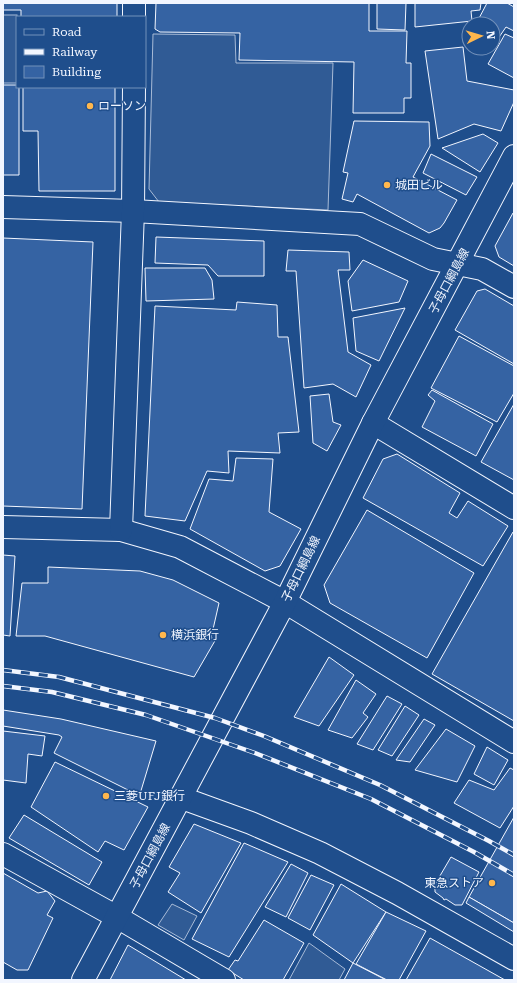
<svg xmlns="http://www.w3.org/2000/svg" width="517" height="983" viewBox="0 0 517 983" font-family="'Roboto Serif','Noto Sans JP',serif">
	<rect width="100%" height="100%" fill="#1f4e8c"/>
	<!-- parking -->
	<g fill="#305b95" stroke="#a8bbd7">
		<rect x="3" y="15" width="14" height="68"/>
		<polygon points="153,34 235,35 236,63 333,63 328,210 159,202 149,189"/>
		<polygon points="172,904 197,916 184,940 158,925"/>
		<polygon points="309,943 345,969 339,980 289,980"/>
	</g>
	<!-- building -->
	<g fill="#3563a3" stroke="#f2f6ff">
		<polygon points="3,3 117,3 117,17 21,17 21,10 3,10"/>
		<polygon points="156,3 369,3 369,31 407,31 406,63 411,63 411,98 404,98 404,113 353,113 354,62 239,60 240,33 160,32 155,29"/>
		<polygon points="377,3 406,3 405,30 377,29"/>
		<polygon points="415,3 481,3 480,10 471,11 472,21 415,27"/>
		<polygon points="487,3 507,3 514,7 514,31 506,27 493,46 493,24 476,24"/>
		<polygon points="505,34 514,38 514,78 488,64"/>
		<polygon points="463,47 467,81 514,90 514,102 501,131 474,124 438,139 425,51"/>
		<polygon points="479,48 491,48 488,53"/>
		<polygon points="3,85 17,85 17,87 19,87 19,175 3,175"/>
		<polygon points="23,87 115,87 115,191 39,191 38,131 23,131"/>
		<polygon points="354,121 429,122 430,146 413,177 457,200 444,223 440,228 429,233 357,194 353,202 342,199 348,173 343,172"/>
		<polygon points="483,134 498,143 480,172 442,148"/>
		<polygon points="431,154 477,177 466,195 423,173"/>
		<polygon points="513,213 514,213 514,266 499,257 495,246"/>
		<polygon points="156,237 264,241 264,276 218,276 208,265 155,263"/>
		<polygon points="3,238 93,242 82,509 3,506"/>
		<polygon points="288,250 349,252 350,270 338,270 348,352 371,365 356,397 333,384 304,388 296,271 286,271"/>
		<polygon points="363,260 408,281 399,302 352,311 348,281"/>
		<polygon points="145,268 205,268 212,280 214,299 146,301"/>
		<polygon points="485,289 514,306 514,364 455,330 477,291"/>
		<polygon points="237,302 277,305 278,337 288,337 299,432 278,433 280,453 228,451 229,473 207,471 185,521 145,516 155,306 236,310"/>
		<polygon points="405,308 379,361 356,351 353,318"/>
		<polygon points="459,336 514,366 514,393 497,422 431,388"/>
		<polygon points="432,390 493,424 476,456 422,427 435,401 428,395"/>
		<polygon points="329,394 333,422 341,425 327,451 313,443 310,396"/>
		<polygon points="514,404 514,480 481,462"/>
		<polygon points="397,454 460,493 449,513 457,518 468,501 508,526 483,566 363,498 383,459"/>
		<polygon points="236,458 273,459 269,512 301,529 280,566 265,571 190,529 209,479 233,481"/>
		<polygon points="367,510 474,573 427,658 330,603 324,585"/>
		<polygon points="513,532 514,532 514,721 432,674"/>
		<polygon points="3,555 15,556 10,636 3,635"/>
		<polygon points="48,567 140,571 173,580 219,603 211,638 216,639 194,677 45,636 16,636 22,583 48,583"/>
		<polygon points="329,657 354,675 319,726 294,717"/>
		<polygon points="356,680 376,694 363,713 368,717 352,738 328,730"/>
		<polygon points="387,696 402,704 373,750 357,744"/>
		<polygon points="405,706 419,715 392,756 378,750"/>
		<polygon points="3,710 61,719 156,741 140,794 130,791 54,753 62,737 59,735 3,726"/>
		<polygon points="424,719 435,725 410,762 396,760"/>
		<polygon points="446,729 475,746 457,782 415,770"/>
		<polygon points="3,731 45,736 42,756 28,754 26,783 3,780"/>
		<polygon points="487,747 508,760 494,785 474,774"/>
		<polygon points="55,762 148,807 124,850 105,841 98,852 31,807"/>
		<polygon points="510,768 514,770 514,806 500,828 454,803 469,780 494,790"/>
		<polygon points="24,815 102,862 89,885 9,838"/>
		<polygon points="514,817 514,923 469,897"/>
		<polygon points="194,824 241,843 201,913 168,892 180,873 169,867"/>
		<polygon points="244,843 288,862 229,957 192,939"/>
		<polygon points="451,857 479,872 462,905 455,905 446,899 444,900 443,898 435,892 435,890 434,886"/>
		<polygon points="291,864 308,873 286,917 265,907"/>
		<polygon points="3,873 38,893 47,891 55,901 47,915 53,918 28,970 17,970 3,962"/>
		<polygon points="311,875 334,885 310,930 288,918"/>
		<polygon points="341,884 386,912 353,963 313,935"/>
		<polygon points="469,897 514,923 514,932 466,903"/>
		<polygon points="386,912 426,931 399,980 387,980 356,964"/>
		<polygon points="264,920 304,943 283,980 244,980 228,970 235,960 238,961"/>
		<polygon points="430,938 505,980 406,980"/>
		<polygon points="128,945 186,980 110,980"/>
		<polygon points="353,963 386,980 344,980"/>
	</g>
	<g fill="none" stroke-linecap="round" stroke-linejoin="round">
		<defs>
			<g id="minor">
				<polyline points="134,17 134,3"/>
				<polyline points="3,207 133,211 360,224 433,259 482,269 514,287"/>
				<polyline points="373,423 514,508"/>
				<polyline points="3,527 121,530 180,547 285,602 514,742"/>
				<polyline points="121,530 133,211 134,87"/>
				<polyline points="182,798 251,823 320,853 397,893 514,959"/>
				<polyline points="3,854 117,917 224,980"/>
			</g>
			<polyline id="major" points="83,980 285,602 373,423 514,156"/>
		</defs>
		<!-- minor casing -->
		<use href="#minor" stroke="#f2f6ff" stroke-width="24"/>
		<!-- major casing -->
		<use href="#major" stroke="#f2f6ff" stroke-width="24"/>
		<!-- minor -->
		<use href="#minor" stroke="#1f4e8c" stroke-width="22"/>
		<!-- major -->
		<use href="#major" stroke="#1f4e8c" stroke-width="22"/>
		<defs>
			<g id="rail">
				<polyline points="3,670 59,677 215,718 264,736 380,785 489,841 514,855"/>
				<polyline points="3,686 52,692 146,715 255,753 371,799 474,852 514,875"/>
			</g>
		</defs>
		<!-- rail casing -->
		<use href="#rail" stroke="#f2f6ff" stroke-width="4.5"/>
		<!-- rail -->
		<use href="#rail" stroke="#1f4e8c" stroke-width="3" stroke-dasharray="9" stroke-linecap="butt"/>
	</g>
	<!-- markers -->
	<g fill="#ffb74d" stroke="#1f4e8c" stroke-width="1.5">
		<circle cx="90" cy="106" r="4"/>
		<circle cx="387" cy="185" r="4"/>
		<circle cx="163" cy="635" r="4"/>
		<circle cx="106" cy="796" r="4"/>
		<circle cx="492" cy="883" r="4"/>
	</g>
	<g text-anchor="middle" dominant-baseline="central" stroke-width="3" stroke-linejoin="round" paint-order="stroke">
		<!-- poi labels -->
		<g font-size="12" fill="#f2f6ff" stroke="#1f4e8c" text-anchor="start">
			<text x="98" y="106">ローソン</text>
			<text x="395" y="185">城田ビル</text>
			<text x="171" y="635">横浜銀行</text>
			<text x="114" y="796">三菱UFJ銀行</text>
			<text x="484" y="883" text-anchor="end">東急ストア</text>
		</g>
		<!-- street labels -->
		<g font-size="12" fill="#f2f6ff" stroke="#1f4e8c">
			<text transform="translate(449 281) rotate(-62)">子母口綱島線</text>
			<text transform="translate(301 569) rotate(-64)">子母口綱島線</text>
			<text transform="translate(150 856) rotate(-62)">子母口綱島線</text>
		</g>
	</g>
	<!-- border -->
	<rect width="517" height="983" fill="none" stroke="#f2f6ff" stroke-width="8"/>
	<!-- legend -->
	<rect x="16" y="16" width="130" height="72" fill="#1f4e8c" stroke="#7391ba"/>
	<rect x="24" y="29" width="20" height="6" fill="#1f4e8c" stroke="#7391ba"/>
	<text x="52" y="36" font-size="12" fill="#f2f6ff">Road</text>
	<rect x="24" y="49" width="20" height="6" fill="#f2f6ff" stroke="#7391ba"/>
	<text x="52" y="56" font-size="12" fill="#f2f6ff">Railway</text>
	<rect x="24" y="66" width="20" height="12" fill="#3563a3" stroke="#7391ba"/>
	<text x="52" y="76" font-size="12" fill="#f2f6ff">Building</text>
	<!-- north arrow -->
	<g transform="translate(481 36) rotate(85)"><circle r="19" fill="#1f4e8c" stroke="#7391ba"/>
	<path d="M0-3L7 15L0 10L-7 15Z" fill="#ffb74d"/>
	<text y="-6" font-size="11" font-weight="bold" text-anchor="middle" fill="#f2f6ff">N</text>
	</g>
</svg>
